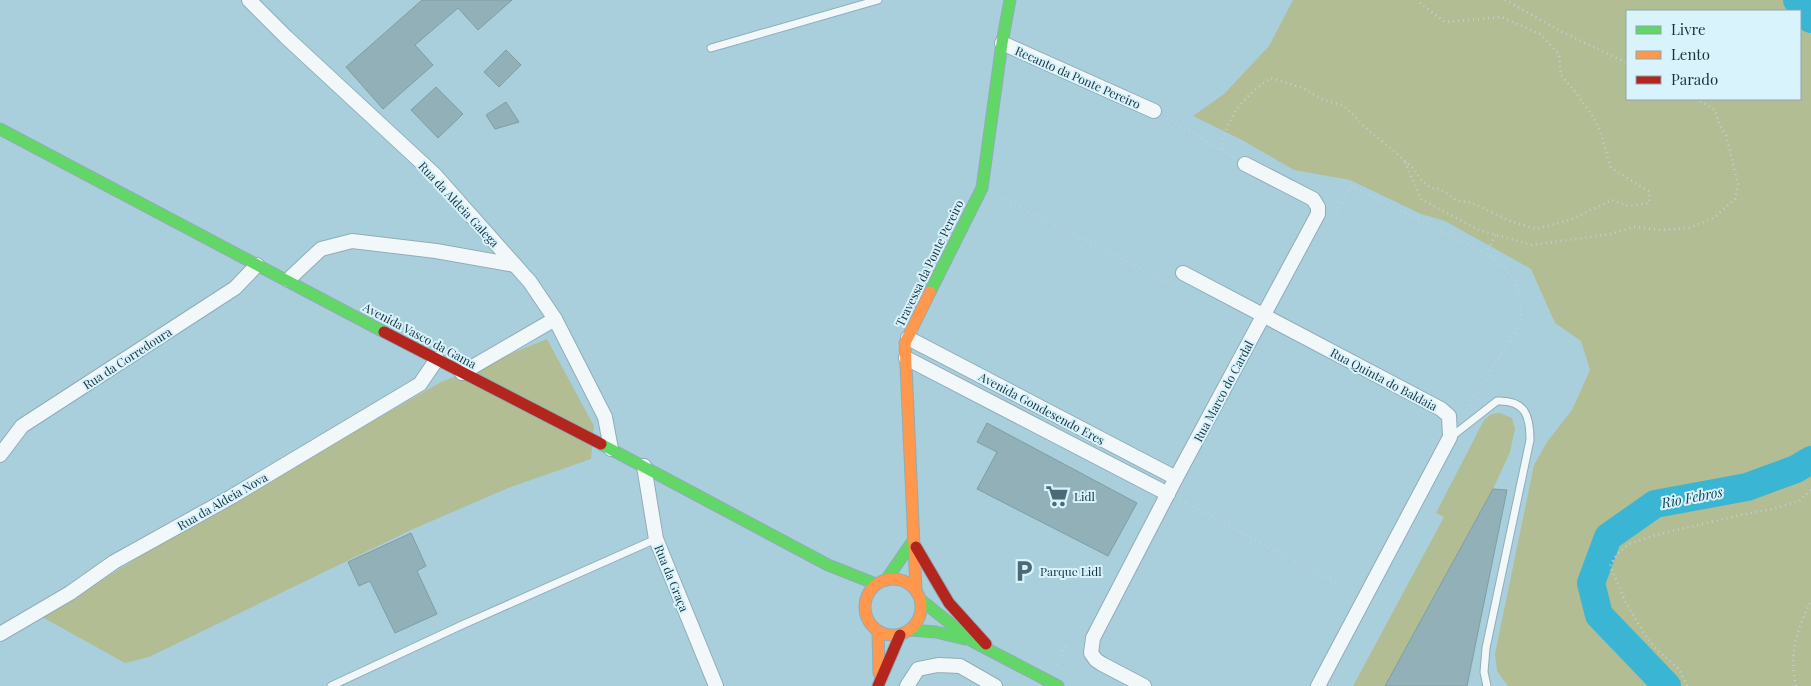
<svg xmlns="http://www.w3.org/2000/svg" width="1811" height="686" viewBox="0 0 1811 686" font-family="'Playfair Display',serif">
	<rect width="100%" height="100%" fill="#aacfdc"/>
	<!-- green -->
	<g fill="#b2bd94" fill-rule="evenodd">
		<path d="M1293,0H1811V686H1508L1497,671L1495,654L1534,465L1547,442L1572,410L1590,370L1581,341L1555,323L1531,269L1445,221L1421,214L1350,180L1294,170L1242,140L1193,116L1224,94L1269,46ZM1627,11H1800V99H1627Z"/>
		<polygon points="547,339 594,426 591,459 508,488 411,530 149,657 125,663 42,617 165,541 441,382"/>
		<polygon points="1500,413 1512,418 1515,429 1510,452 1493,489 1385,686 1353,686 1444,517 1436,513 1484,420 1492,414"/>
	</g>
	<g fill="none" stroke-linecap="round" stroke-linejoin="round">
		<!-- river -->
		<g stroke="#3bb5d4" stroke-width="28">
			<polyline points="1797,0 1807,10 1811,19"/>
			<polyline points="1667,686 1599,615 1591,583 1608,537 1655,504 1747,487 1796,469 1811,460"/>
		</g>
	</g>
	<!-- building -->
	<g fill="#91b0b7" stroke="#7e9ea4">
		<polygon points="422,0 512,0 478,30 458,8 415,45 433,65 383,109 346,67"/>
		<polygon points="506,50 521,65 499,87 484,72"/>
		<polygon points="436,87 463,114 438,138 411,110"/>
		<polygon points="506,102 519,122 495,129 486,115"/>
		<polygon points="987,423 1137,503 1108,556 977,489 997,452 977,442"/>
		<polygon points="1493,489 1507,490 1467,686 1385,686"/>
		<polygon points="411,533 426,566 417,571 437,614 395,633 370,581 359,586 348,562"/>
	</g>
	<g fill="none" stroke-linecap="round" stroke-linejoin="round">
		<defs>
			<g id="lane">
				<polyline points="711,48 878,0"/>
				<path d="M1451,437L1497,401C1525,400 1530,415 1530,440L1486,648L1484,672L1487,686"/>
				<polyline points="331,686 462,625 656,539"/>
			</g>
			<g id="street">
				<polyline points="249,0 286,37 435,175 530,282 555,319 605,417 611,449"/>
				<polyline points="1002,43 1154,111"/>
				<polyline points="1183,273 1441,409 1449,416 1450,437 1318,686"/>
				<polyline points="288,280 321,249 352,241 436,251 515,265"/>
				<polyline points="908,338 1176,478"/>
				<polyline points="906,358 1168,494"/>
				<polyline points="462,373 555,319"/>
				<polyline points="0,455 22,426 235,288 257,265"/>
				<polyline points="644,466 656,539 716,686"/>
				<polyline points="0,634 70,593 114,562 231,497 420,384 437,359"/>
				<polyline points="907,686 918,669 938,665 960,666 995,686"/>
				<polyline points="1144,686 1102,664 1096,660 1091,653 1093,638 1176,478 1318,214 1318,207 1313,199 1245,164"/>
			</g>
			<g id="fast">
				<polyline points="0,129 384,332"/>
				<polyline points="930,292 982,188 1002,43 1010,0"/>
				<polyline points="601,444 828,565 876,584"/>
				<polyline points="886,580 913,541"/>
				<polyline points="921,600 972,641 1058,686"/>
				<polyline points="910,630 936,632 965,639"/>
			</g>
			<g id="slow">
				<circle cx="893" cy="607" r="28"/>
				<polyline points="916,590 905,343 930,292"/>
				<polyline points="878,631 879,673"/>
			</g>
			<g id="jam">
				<polyline points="384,332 601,444"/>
				<polyline points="916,547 949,603 986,644"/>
				<polyline points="878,686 900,635"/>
			</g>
		</defs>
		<!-- lane casing -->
		<use href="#lane" stroke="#8fadb7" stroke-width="9"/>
		<!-- street casing -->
		<use href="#street" stroke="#8fadb7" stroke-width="16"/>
		<!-- fast casing -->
		<use href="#fast" stroke="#8fadb7" stroke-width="13"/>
		<!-- slow casing -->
		<use href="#slow" stroke="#8fadb7" stroke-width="13"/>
		<!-- jam casing -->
		<use href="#jam" stroke="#8fadb7" stroke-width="13"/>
		<!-- path -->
		<g stroke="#c4cfd4" stroke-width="2.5" stroke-dasharray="1 4" stroke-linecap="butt">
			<polyline points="1505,0 1562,32 1627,63"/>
			<polyline points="1167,118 1222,150"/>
			<path d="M1234,158L1222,150C1224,119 1246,94 1271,78L1303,88L1323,100L1344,106L1369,131L1381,140L1413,168L1422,181L1431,188L1440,189L1458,201L1470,202L1510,221L1536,229L1570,220L1612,200L1628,206L1649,203L1650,192L1611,168L1602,137L1594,118L1576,93L1561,75L1559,54L1540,34L1501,17L1445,22L1416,0"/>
			<polyline points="1405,162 1421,199 1479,230 1532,245 1611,234 1634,227 1661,230 1689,228 1715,217 1735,199 1738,184 1726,135 1719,124 1715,110 1697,99"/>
			<polyline points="997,195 1174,286"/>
			<polyline points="1332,214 1335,214 1352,186 1486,254 1504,267 1514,279 1520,299 1521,322 1467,409"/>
			<polyline points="1486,254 1496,234"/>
			<polyline points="1180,500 1352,591"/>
			<polyline points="1057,665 1067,644"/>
			<polyline points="1687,686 1679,669 1657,650 1647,638 1626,603 1610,566 1617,554 1629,544 1656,535 1689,527 1750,513 1773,509 1799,501 1811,490"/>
			<path d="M1796,686C1789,653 1796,631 1811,601"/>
		</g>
		<!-- lane -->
		<use href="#lane" stroke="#f2f8fa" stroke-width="7"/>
		<!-- street -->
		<use href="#street" stroke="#f2f8fa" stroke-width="14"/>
		<!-- fast -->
		<use href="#fast" stroke="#63d668" stroke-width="11"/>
		<!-- slow -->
		<use href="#slow" stroke="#ff974d" stroke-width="11"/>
		<!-- jam -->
		<use href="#jam" stroke="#b3261e" stroke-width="11"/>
	</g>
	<!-- icons -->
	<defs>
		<symbol id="supermarket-bare" viewBox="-9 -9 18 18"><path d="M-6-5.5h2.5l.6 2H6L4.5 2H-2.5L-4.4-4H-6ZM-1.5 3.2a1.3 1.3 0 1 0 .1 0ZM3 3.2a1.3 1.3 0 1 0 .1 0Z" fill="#4a6a75" stroke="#d9f3fd" stroke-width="2.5" paint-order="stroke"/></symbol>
		<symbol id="parking-bare" viewBox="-9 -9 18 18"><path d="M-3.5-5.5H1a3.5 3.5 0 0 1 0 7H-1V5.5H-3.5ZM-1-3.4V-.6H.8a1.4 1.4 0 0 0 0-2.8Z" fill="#4a6a75" stroke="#d9f3fd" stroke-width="2.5" paint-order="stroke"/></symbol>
	</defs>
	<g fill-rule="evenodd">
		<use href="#supermarket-bare" x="1041" y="480" width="32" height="32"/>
		<use href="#parking-bare" x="1008" y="555" width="32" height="32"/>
	</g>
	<g text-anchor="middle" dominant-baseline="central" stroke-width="4" stroke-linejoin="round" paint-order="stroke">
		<!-- street labels -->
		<g font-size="12" fill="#17333d" stroke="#d9f3fd">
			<text transform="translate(1078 77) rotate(24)">Recanto da Ponte Pereiro</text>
			<text transform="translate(459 204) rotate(47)">Rua da Aldeia Galega</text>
			<text transform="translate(929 263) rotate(-64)">Travessa da Ponte Pereiro</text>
			<text transform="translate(420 335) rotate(28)">Avenida Vasco da Gama</text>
			<text transform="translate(127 358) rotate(-33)">Rua da Corredoura</text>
			<text transform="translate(1384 379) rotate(28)">Rua Quinta do Baldaia</text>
			<text transform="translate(1223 391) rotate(-62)">Rua Marco do Cardal</text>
			<text transform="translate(1042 408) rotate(28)">Avenida Gondesendo Eres</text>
			<text transform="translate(222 501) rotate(-30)">Rua da Aldeia Nova</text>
			<text transform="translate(672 578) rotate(68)">Rua da Graça</text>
		</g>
		<!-- poi labels -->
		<g font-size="12" fill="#17333d" stroke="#d9f3fd" text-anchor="start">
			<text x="1074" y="496">Lidl</text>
			<text x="1040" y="571">Parque Lidl</text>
		</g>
		<!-- water labels -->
		<g font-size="14" font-style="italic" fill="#0e4757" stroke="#d9f3fd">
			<text transform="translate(1692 497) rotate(-11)">Rio Febros</text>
		</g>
	</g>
	<!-- legend -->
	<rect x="1626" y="10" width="175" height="90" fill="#d9f3fd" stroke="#8ba6b0"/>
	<rect x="1636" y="26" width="25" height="8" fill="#63d668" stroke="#8ba6b0"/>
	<text x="1671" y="35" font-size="15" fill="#17333d">Livre</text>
	<rect x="1636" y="51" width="25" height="8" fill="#ff974d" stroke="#8ba6b0"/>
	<text x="1671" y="60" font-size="15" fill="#17333d">Lento</text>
	<rect x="1636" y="76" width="25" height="8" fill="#b3261e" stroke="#8ba6b0"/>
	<text x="1671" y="85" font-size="15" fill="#17333d">Parado</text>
</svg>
